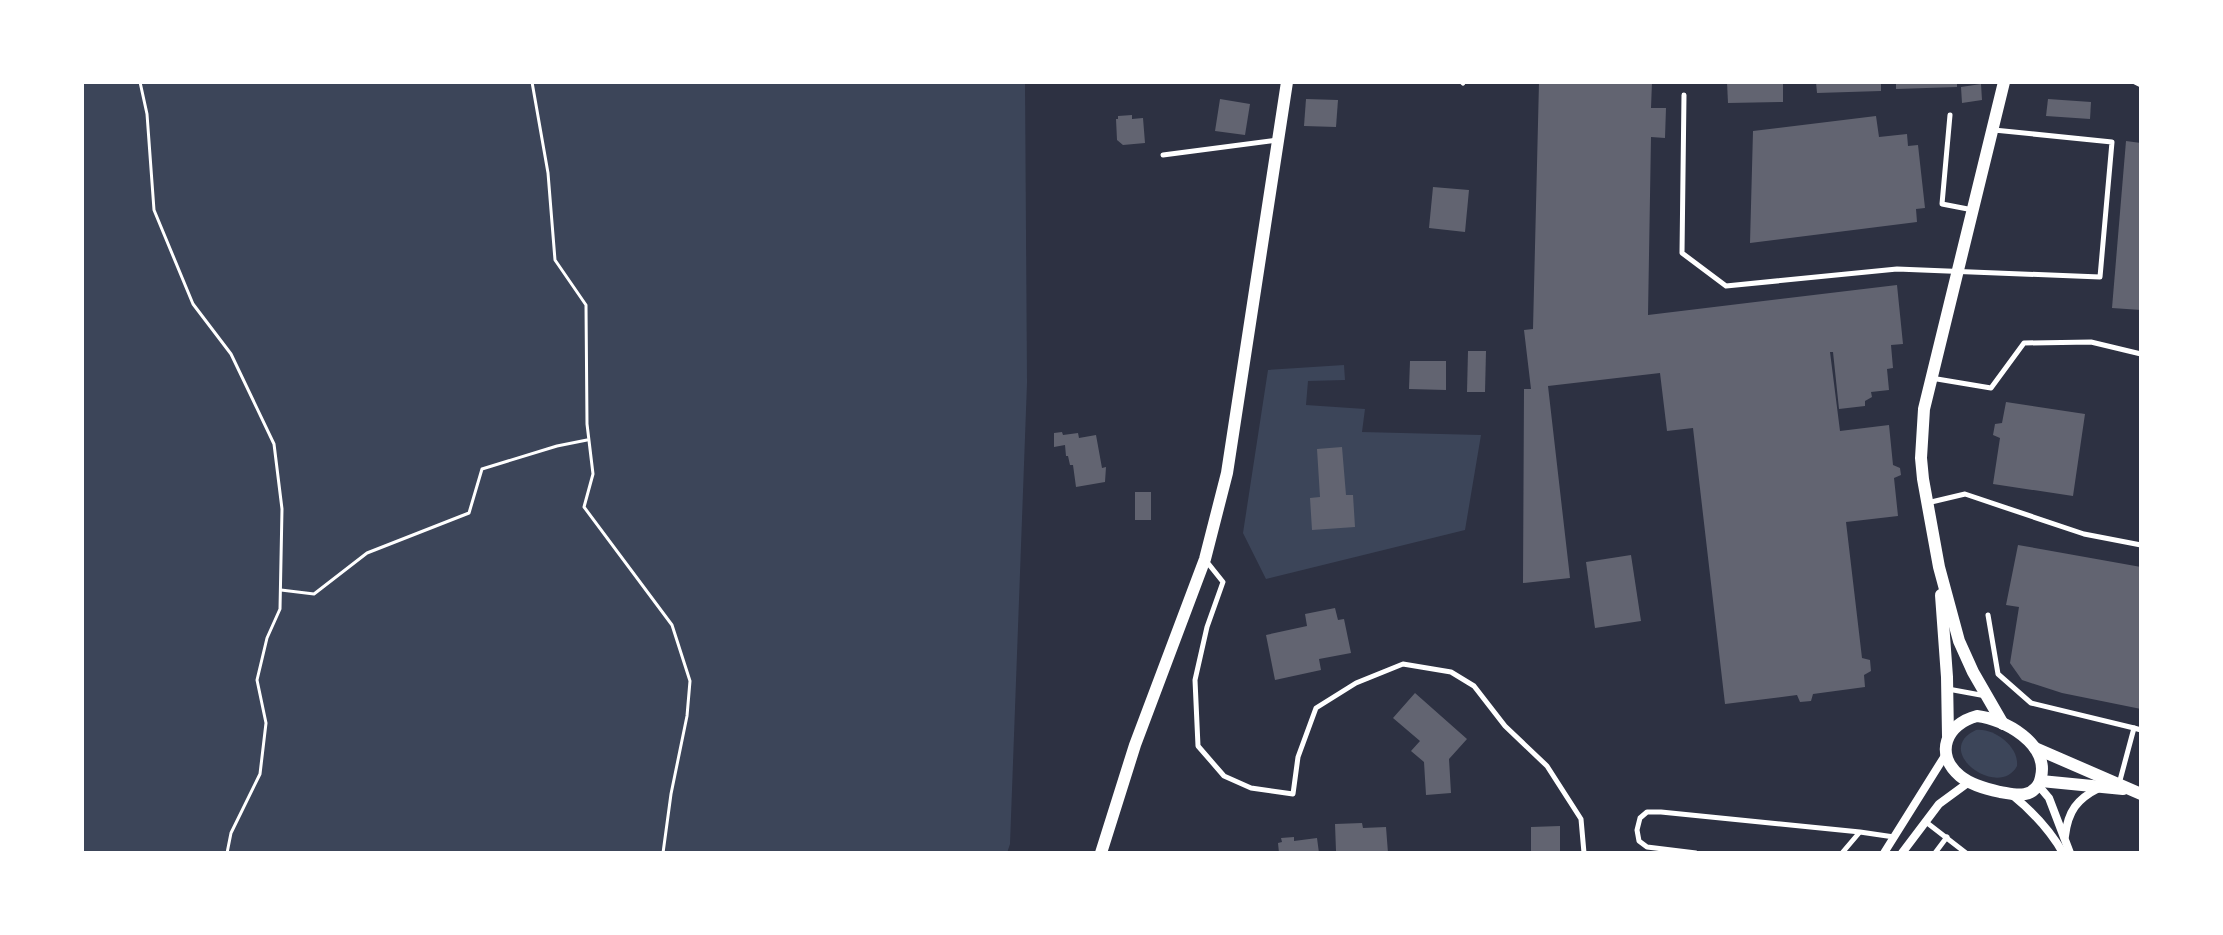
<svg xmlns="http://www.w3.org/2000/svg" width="2223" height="935" viewBox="0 0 2223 935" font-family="Cabin,sans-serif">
	<rect width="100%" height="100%" fill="#2d3142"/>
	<!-- green -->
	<g fill="#3c4559">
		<polygon points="82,82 1025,82 1027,383 1010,844 1007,853 82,853"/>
		<polygon points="1344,365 1345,380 1308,381 1306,405 1365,409 1362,432 1481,435 1465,530 1266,579 1243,533 1268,370"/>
		<path d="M1976,730C1995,728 2019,747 2017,766C1999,800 1931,751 1976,730Z"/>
	</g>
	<!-- building -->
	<g fill="#626471">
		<polygon points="1539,82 1652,82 1651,108 1666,108 1665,138 1651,137 1648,315 1897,285 1903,344 1891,345 1893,368 1887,369 1889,390 1871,392 1872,397 1865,401 1865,406 1839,409 1833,352 1830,352 1840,431 1889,425 1893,465 1900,468 1901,475 1894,478 1898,516 1846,522 1862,658 1870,660 1871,671 1864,675 1865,687 1813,694 1811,701 1800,702 1797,695 1725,704 1693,428 1667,431 1660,373 1548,386 1570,578 1523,583 1524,389 1531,389 1524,330 1533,329"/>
		<polygon points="1727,82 1783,82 1783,102 1728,103"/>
		<polygon points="1816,82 1881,82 1881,91 1817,93"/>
		<polygon points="1896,82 1957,82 1957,87 1896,89"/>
		<polygon points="1981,84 1982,100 1962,103 1961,87"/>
		<polygon points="1220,99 1250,104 1245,135 1215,131"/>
		<polygon points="1306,99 1338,100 1336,127 1304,126"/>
		<polygon points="2048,99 2091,102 2090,119 2046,116"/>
		<polygon points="1132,115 1132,119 1143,118 1145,143 1123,145 1117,140 1116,119 1118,119 1118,116"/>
		<polygon points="1876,116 1879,137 1907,134 1908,146 1918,145 1925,208 1916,209 1917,222 1750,243 1753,131"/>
		<polygon points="2126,141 2141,143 2141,310 2112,308"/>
		<polygon points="1433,187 1469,190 1465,232 1429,228"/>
		<polygon points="1468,351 1486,351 1485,392 1467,392"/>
		<polygon points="1410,361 1446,361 1446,390 1409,389"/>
		<polygon points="2006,402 2085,414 2073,496 1993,484 2000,438 1993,435 1995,424 2002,423"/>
		<polygon points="1062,432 1063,435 1078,433 1079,438 1096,435 1102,468 1106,467 1105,482 1076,487 1073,465 1070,465 1068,456 1066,456 1065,445 1054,447 1054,433"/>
		<polygon points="1342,447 1346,495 1353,495 1355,527 1312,530 1310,498 1320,497 1317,449"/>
		<rect x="1135" y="492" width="16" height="28"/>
		<polygon points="2018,545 2141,567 2141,709 2062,693 2022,680 2010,663 2019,607 2006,605"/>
		<polygon points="1631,555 1641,621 1595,628 1586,562"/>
		<polygon points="1335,608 1338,620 1344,619 1351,653 1319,659 1321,670 1275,680 1266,635 1307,626 1305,614"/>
		<polygon points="1415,693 1467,739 1449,759 1451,793 1426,795 1424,762 1411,751 1420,741 1393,718"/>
		<polygon points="1362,823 1363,828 1386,827 1388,853 1336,851 1335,824"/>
		<polygon points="1560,826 1560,853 1531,853 1531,827"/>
		<polygon points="1294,837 1294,841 1317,838 1319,853 1279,853 1278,843 1282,842 1281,838"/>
	</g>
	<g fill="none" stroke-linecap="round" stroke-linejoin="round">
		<!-- path -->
		<g stroke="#fff" stroke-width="3">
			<polyline points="140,82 147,114 154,210 193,304 231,354 274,444 282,509 280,609 267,638 257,680 266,723 260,774 231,833 227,853"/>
			<polyline points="532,82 548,173 555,260 586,305 587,424 593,474 584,507 672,625 690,681 687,716 671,794 663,853"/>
			<polyline points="281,590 314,594 367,553 469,513 482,469 557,446 587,440"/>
		</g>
		<!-- service -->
		<g stroke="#fff" stroke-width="5">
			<polyline points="1462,82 1463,83"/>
			<polyline points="2135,82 2141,85"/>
			<polyline points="1684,95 1682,253 1726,286 1897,269 2100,277 2112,142 1994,130"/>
			<polyline points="1950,115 1942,204 1973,210"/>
			<polyline points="1163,155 1278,140"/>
			<polyline points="1931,378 1991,388 2024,343 2091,342 2141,354"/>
			<polyline points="1927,503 1965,494 2084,534 2141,545"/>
			<polyline points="1207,562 1223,582 1207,627 1195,680 1198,746 1224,776 1251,788 1293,794 1298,757 1316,708 1356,683 1403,664 1451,672 1474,686 1505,726 1547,766 1581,819 1584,853"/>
			<polyline points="1988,615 1998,674 2031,703 2134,728"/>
			<polyline points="1948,689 1986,696"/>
			<polyline points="2119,784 2134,728 2141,730"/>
			<polyline points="1926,822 1966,853"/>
			<polyline points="1696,853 1647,847 1639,841 1637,830 1640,818 1647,812 1661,812 1860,832 1894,837"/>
			<polyline points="1842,853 1859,833"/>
			<polyline points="1935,853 1947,837"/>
		</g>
		<!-- minor -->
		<g stroke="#fff" stroke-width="8">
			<polyline points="2038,785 2049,798 2070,853"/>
			<path d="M2011,794C2032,811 2050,830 2063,853"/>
			<path d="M2065,836C2068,811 2077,799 2099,788"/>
			<polyline points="1884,853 1946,754"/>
			<polyline points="1902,853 1939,804 1969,782"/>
		</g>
		<!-- tertiary -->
		<g stroke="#fff" stroke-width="12">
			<polyline points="1941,595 1947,677 1948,736"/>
			<path d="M1977,716C2005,719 2049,744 2041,777C2040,785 2033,793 2025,794C2017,796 2007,793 2000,792C1986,789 1971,785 1960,776C1934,754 1946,724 1977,716Z"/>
			<polyline points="2003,724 1973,672 1959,641 1939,567 1923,479 1921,458 1924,409 2004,82"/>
			<polyline points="2035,748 2141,794"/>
			<polyline points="2041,781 2123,789"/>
			<polyline points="1101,853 1135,745 1205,559 1227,473 1287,82"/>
		</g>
	</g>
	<!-- border -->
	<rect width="2223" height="935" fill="none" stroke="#ffffff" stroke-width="168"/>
</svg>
